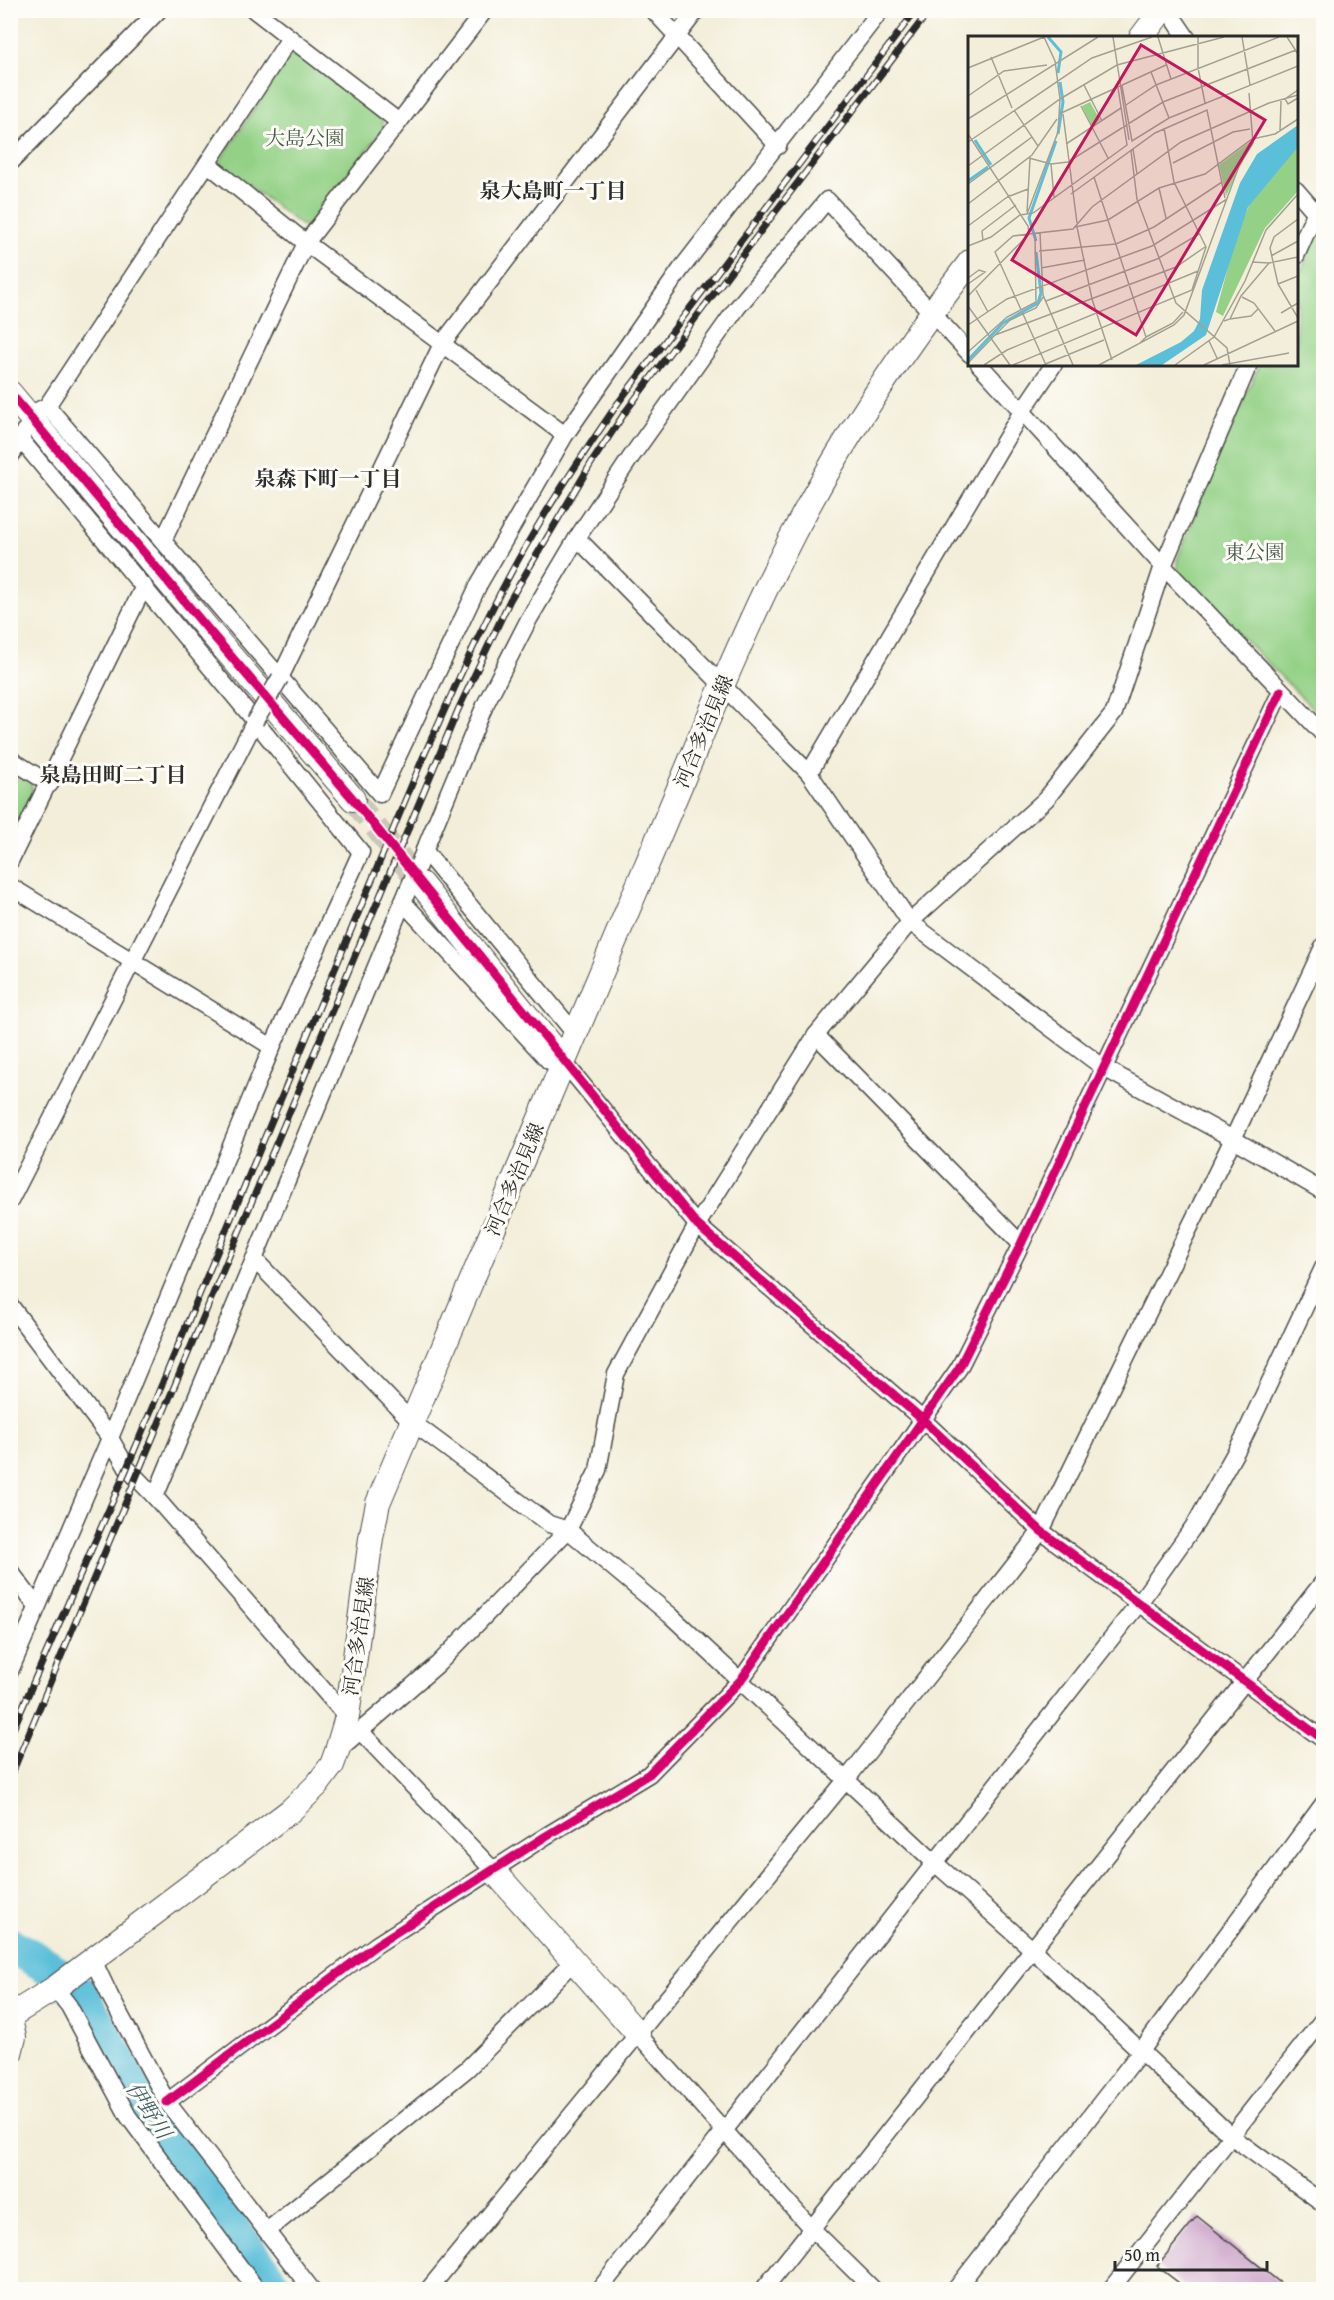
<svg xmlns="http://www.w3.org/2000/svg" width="1334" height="2300" viewBox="0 0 1334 2300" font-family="'Gentium Book Plus','Noto Serif JP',serif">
	<rect width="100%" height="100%" fill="#fdfcf7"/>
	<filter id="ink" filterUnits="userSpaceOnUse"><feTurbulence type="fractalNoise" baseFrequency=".0167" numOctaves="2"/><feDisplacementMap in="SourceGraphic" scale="12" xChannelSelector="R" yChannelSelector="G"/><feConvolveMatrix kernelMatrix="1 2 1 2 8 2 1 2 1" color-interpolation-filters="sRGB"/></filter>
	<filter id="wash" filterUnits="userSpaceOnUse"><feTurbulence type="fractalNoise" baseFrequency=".008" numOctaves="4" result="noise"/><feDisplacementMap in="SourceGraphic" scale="24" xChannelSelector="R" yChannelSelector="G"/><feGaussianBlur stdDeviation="1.35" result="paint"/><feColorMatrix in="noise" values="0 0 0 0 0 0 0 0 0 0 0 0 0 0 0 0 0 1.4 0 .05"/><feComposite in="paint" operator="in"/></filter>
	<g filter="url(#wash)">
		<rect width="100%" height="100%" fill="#f3eed9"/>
		<!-- green -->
		<g fill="#94d187" stroke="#607e59" stroke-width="1.5">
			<polygon points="299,54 382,119 384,128 311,224 302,226 224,167 220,161 289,56"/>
			<polygon points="1317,233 1324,239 1323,719 1178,573 1177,560 1216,462 1259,365 1296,364 1297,280"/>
			<polygon points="11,769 31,781 33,792 11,839"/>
		</g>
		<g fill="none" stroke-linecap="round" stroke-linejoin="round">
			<!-- river -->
			<polyline stroke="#5bbfd9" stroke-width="36" points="10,1945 46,1965 82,1995 143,2104 277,2290"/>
		</g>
		<g id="blocks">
			<!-- building -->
			<polygon fill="#c69ac5" points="1197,2216 1288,2289 1187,2289 1157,2266"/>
		</g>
	</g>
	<g filter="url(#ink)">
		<use href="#blocks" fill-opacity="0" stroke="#494845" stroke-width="1.5"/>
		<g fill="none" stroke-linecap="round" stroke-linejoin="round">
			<!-- secondary-tunnel -->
			<polyline stroke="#cbc7b6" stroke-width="24" stroke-dasharray="24 12" stroke-linecap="butt" points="353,799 421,884"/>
			<defs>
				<g id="street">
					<polyline points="254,10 399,122"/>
					<polyline points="653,10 778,146"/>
					<polyline points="1168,10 1187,38"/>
					<polyline points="10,163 159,10"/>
					<polyline points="208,164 306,243 565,435"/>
					<polyline points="1296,190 1323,221"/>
					<polyline points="1296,256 1315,213 1324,204"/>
					<polyline points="979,364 1163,566 1324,735"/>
					<polyline points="47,406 380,794 479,584 565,435 681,269 881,10"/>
					<polyline points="37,411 47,406 290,38"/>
					<polyline points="10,457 21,440 24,431"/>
					<polyline points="577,538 809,773 910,922 1104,1068 1233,1139 1324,1192"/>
					<polyline points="163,541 306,243 485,10"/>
					<polyline points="280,678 442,344 697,10"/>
					<polyline points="10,759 50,784"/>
					<polyline points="809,773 1021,413 1054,364"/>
					<polyline points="424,850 576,1035"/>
					<polyline points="10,861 144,586"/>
					<polyline points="10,886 272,1047"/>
					<polyline points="403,902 549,1061"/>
					<polyline points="816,1035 1021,1244"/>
					<polyline points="564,1062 697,1225 923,1420 1041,1531 1324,1740"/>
					<polyline points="10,1201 255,721"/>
					<polyline points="254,1259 412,1422 549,1524 568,1530 670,1615 935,1863 1032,1949 1231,2136 1324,2204"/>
					<polyline points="10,1305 110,1438 127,1468 155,1497 347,1717"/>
					<polyline points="155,1497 485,705 529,619 577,538 631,457 737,308 827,200 970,354"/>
					<polyline points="10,1571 37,1607"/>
					<polyline points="10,1671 110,1438 272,1047 361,852 255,721 21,440"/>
					<polyline points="361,1732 494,1871"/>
					<polyline points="337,1751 438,1664 568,1530 598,1470 616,1374 697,1225 816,1035 910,922 1046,799 1114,713 1163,566 1249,364"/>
					<polyline points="93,1960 110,1996 167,2102 312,2290"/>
					<polyline points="55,1988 69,2006 128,2116 257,2290"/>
					<polyline points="638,2034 811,2228 874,2290"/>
					<polyline points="167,2102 376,1945 546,1836 649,1774 740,1681 959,1368 1021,1244 1281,691"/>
					<polyline points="267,2231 467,2069 574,1961"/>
					<polyline points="428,2290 846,1780 1041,1531 1233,1139 1324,945"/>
					<polyline points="599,2290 1139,1603 1196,1523 1244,1437 1324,1266"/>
					<polyline points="763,2290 1324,1581"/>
					<polyline points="955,2290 1141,2051 1324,1803"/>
					<polyline points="1110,2290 1324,2018"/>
				</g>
				<g id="secondary">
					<polyline points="1141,38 1162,10"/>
					<polyline points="10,393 211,633 353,799"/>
					<polyline points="421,884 564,1062"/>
					<polyline points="494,1871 638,2034"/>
					<path d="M10,2016L55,1988L290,1811L317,1785L332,1765L337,1751L347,1717L371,1538L378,1503L722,686C739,647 756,608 775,570C828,461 896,358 970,262"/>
					<polyline points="10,2020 14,2037 10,2053"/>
				</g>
			</defs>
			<!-- street casing -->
			<use href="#street" stroke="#494845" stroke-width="19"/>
			<!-- secondary casing -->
			<use href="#secondary" stroke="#494845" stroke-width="26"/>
			<!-- street -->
			<use href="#street" stroke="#fff" stroke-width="16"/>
			<!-- secondary -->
			<use href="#secondary" stroke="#fff" stroke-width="24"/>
			<defs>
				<g id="rail">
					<path d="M10,1736L127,1468L422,760C456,684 490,606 533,534C559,489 589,446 618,403L916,10"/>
					<polyline points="10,1778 458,710 510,600 592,462 626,411 763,228 930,10"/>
				</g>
			</defs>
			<!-- rail casing -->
			<use href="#rail" stroke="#2b2b2b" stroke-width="7"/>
			<!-- rail -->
			<use href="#rail" stroke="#fdfcf7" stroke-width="4.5" stroke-dasharray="14" stroke-linecap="butt"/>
			<defs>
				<polyline id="street-bridge" points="255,721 280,678"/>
			</defs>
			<!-- street-bridge casing -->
			<use href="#street-bridge" stroke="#494845" stroke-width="19" stroke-linecap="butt"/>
			<!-- street-bridge -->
			<use href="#street-bridge" stroke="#fff" stroke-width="16"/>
			<defs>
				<g id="cycleway">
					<polyline points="10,393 211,633 353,799 697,1225 923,1420 1041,1531 1324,1740"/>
					<polyline points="167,2102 376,1945 546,1836 649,1774 740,1681 959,1368 1021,1244 1281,691"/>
				</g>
			</defs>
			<!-- cycleway casing -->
			<use href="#cycleway" stroke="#fdfcf7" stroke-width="13"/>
			<!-- cycleway -->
			<use href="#cycleway" stroke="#d6006c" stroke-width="9"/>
		</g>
	</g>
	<g text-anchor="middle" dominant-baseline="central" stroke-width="6" stroke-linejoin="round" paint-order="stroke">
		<!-- park labels -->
		<g font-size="20" fill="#4a5d47" stroke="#fdfcf7">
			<text x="305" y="137">大島公園</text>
			<text x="1255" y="551">東公園</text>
		</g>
		<!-- street labels -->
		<g font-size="20" fill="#2b2b2b" stroke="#fdfcf7">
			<text transform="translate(703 731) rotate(-67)">河合多治見線</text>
			<text transform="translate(514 1179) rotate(-67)">河合多治見線</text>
			<text transform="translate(358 1636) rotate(-82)">河合多治見線</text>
		</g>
		<!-- neighbourhood labels -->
		<g font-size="21" font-weight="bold" fill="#2b2b2b" stroke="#fdfcf7">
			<text x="553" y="190">泉大島町一丁目</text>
			<text x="328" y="478">泉森下町一丁目</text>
			<text x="113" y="774">泉島田町二丁目</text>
		</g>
		<!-- water labels -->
		<g font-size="21" font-style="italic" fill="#3c5f68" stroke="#fdfcf7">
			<text transform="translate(149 2110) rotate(57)">伊野川</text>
		</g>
	</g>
	<!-- overview -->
	<g transform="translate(968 36)">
		<rect width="330" height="330" fill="#f3eed9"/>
		<path d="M122,66L132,84L124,90L114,70ZM283,105V108L258,160L251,129ZM330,110V155L297,192L255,280L248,276L269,198L285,160Z" fill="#94d187"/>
		<path d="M330,89V111L280,171L238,299L194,329H168L213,306L226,295L232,283L234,254L272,147L289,118Z" fill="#5bbfd9"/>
		<path fill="none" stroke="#5bbfd9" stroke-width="3" d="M80,1L93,16L90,37M90,98L95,66L92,46M7,104L23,129M0,145L20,131M68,205L61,182L88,105M0,324L35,287L70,267L73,257L68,216"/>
		<path fill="none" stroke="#a3a093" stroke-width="1.5" d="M145,1L161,104M190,1L203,43M230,1V32L237,67M274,1L282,49M319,1L330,18M23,21L44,72M0,32L76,1M183,36L201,82M116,49L134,85M154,50L164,105L201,82L330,30M330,54L317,63L320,68L330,62M0,60L36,35L79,29M158,69L188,49L311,1M113,70L140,122M46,74L70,110M91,78L198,29M95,78L109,187M0,83L130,1M312,95L313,65M0,98L60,190L61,198L45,200L27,216L78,329M0,106L124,22L184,1M98,108L153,72M165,113L169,138M163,115L169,163L208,267L259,312L262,329M61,122L83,128L100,126L195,66L328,14M205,127L265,96L282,93M83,128L86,161M0,130L92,63L149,29L256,1M126,141L178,301L172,307M0,148L64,101M191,152L198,182M103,158L187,97L239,74L257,162M42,160L60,153M0,168L64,119L89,83M59,176L62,123M59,178L90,96L92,63L87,25L76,1M330,183L306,201L302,212L310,248L330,282M0,190L42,159M107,191L140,184L191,152L237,138L284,103L307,98L330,83M109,191L124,263L144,324M72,197L75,259L105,329M15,205L14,195L48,169M0,210L23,201L52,179L65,177L159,109L150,52M71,215L148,208L186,191L254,146M303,220L330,205M284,226L301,227L330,221M73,232L117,224M0,242L11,234L17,236L0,248M310,248L330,240M8,254L20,276M0,260L61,198L105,193L124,171L213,106L301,67L330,59M274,261L286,267L307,295M78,265L189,223L231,198M0,270L42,329M313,277L330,267M262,283L283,280L290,273M256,285L262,283L273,260L301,227M0,289L39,263L184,210L259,163M27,299L42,284L68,272L75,261M178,301L205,287L215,276M241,305L249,322M0,316L39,281L68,266L67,198M0,327L27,299L208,231L237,211M16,329L39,314L230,235M45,329L224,254L238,211L206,146L196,92M75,329L136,304M131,329L206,289L216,279L271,130L285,107L281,57M207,329L246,301L277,245L298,194L330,158M236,329L330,285M254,329L321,317"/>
		<path fill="#c2185b" fill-opacity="0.15" stroke="#c2185b" stroke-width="3" d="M173,9L297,84L168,299L44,224Z"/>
		<rect width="330" height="330" fill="none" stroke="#2b2b2b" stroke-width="3"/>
	</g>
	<!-- margin -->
	<rect width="1334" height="2300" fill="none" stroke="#fdfcf7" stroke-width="36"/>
	<!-- scale -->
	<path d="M1115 2261v9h152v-9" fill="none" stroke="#2b2b2b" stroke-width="3"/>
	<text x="1124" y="2261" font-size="18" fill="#2b2b2b" stroke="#fdfcf7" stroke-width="4.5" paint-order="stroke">50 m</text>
</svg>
